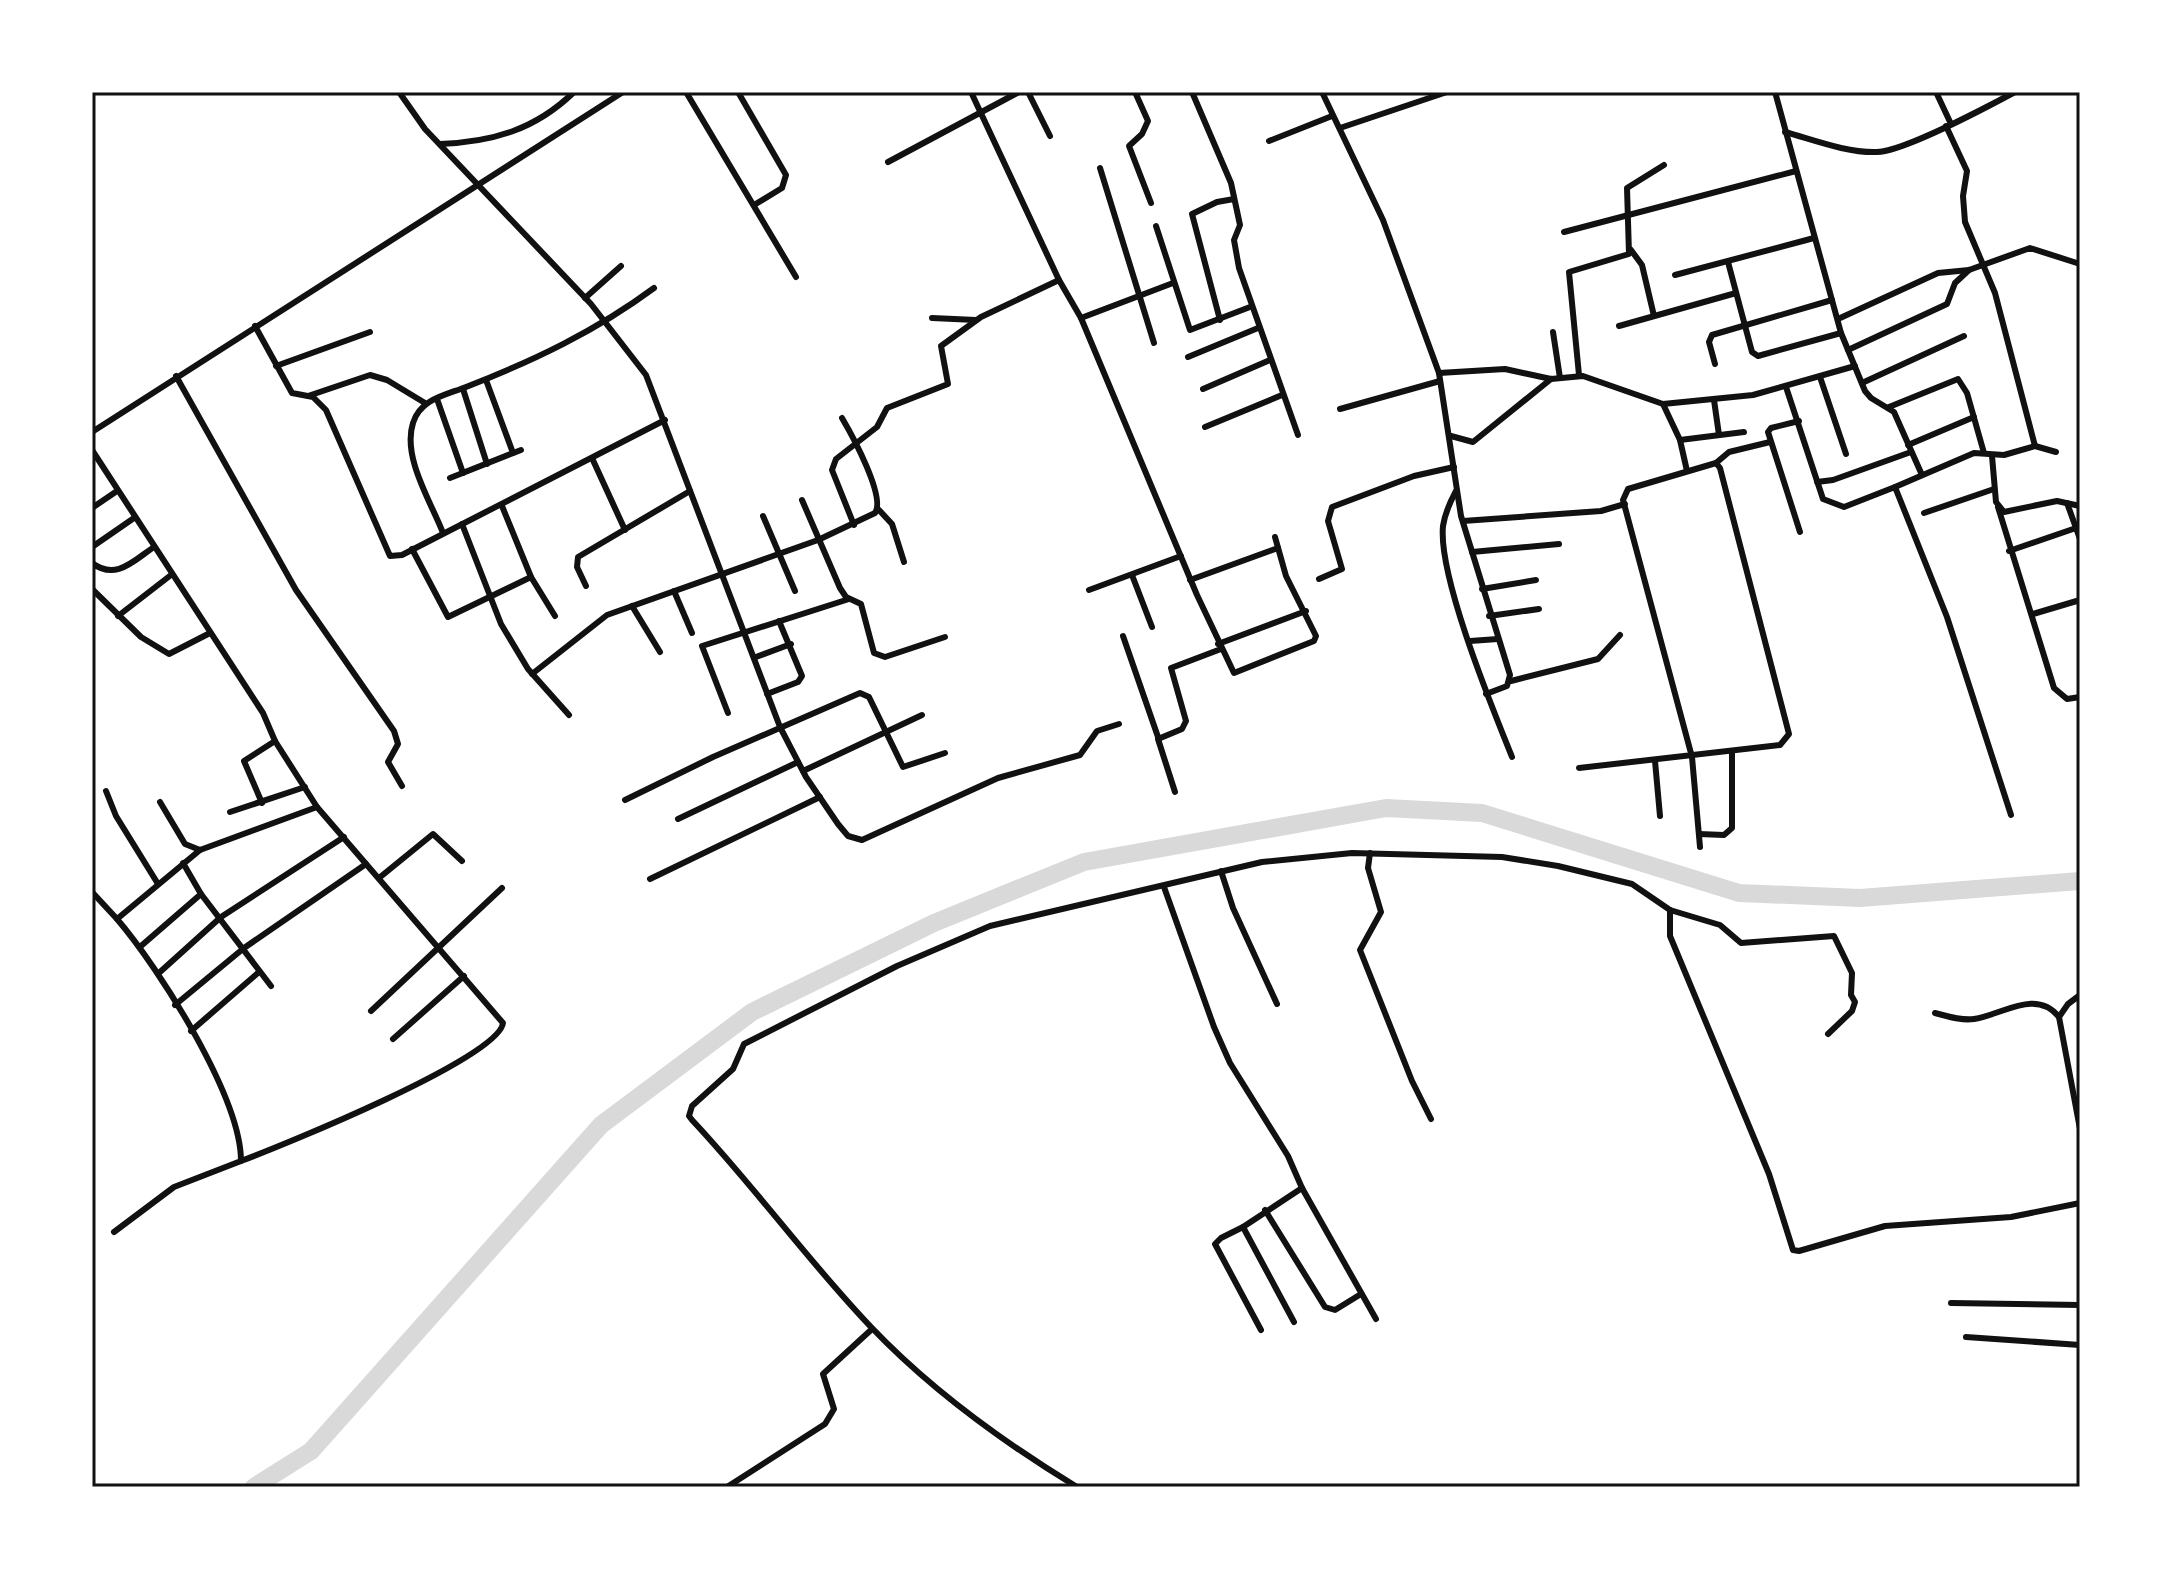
<svg xmlns="http://www.w3.org/2000/svg" width="2172" height="1579" viewBox="0 0 2172 1579" font-family="Karla,sans-serif">
	<rect width="100%" height="100%" fill="#fff"/>
	<g fill="none" stroke-linecap="round" stroke-linejoin="round">
		<!-- river -->
		<polyline stroke="#d9d9d9" stroke-width="18" points="254,1487 311,1451 601,1125 752,1012 934,923 1084,862 1386,808 1482,813 1739,893 1860,898 2080,881"/>
		<!-- minor -->
		<g stroke="#111" stroke-width="6">
			<polyline points="399,92 425,129 591,304 646,375 780,727 806,777 838,824 848,836 862,840 998,778 1080,755 1097,731 1119,724"/>
			<polyline points="686,92 796,277"/>
			<polyline points="738,92 786,175 782,188 754,205"/>
			<polyline points="971,92 1059,280 1081,318 1197,595 1234,673 1314,641 1316,636 1286,576 1275,537"/>
			<polyline points="1028,92 1050,136"/>
			<polyline points="1135,92 1148,121 1142,134 1129,146 1151,203"/>
			<polyline points="1192,92 1231,183 1240,225 1234,240 1239,268 1298,435"/>
			<polyline points="1322,92 1383,220 1439,373 1461,516 1510,675 1507,686 1486,694"/>
			<polyline points="1775,92 1841,333 1865,391 1871,398 1894,412 1922,475"/>
			<polyline points="1936,92 1951,124"/>
			<polyline points="1946,126 1967,171 1963,196 1965,222 1995,293 2035,446"/>
			<polyline points="1340,128 1447,92"/>
			<path d="M1785,132C1814,140 1847,153 1877,152C1904,151 1989,106 2015,92"/>
			<polyline points="1269,141 1332,116"/>
			<path d="M440,144C492,142 535,130 574,92"/>
			<polyline points="888,162 1019,92"/>
			<polyline points="1100,168 1154,343"/>
			<polyline points="1156,226 1190,330 1250,307"/>
			<polyline points="1564,232 1796,171"/>
			<polyline points="1631,250 1642,265 1654,316"/>
			<polyline points="1728,262 1752,352 1758,356 1841,333"/>
			<polyline points="1675,275 1814,238"/>
			<polyline points="585,298 621,266"/>
			<polyline points="932,318 976,320"/>
			<polyline points="1081,318 1173,283"/>
			<polyline points="1838,319 1938,273 1969,270 2030,248 2080,264"/>
			<polyline points="1220,320 1192,214 1217,202 1234,199"/>
			<polyline points="255,326 292,393 313,397 326,410 390,556 402,555 665,420"/>
			<polyline points="1619,326 1736,293"/>
			<polyline points="1553,332 1560,378"/>
			<polyline points="1848,350 1947,304 1955,283 1969,270"/>
			<polyline points="1188,357 1258,328"/>
			<polyline points="1715,364 1709,342 1712,335 1832,300"/>
			<polyline points="276,366 370,332"/>
			<polyline points="1439,373 1505,369 1551,379 1583,376 1663,404 1753,395 1855,366"/>
			<polyline points="1579,375 1569,272 1629,254 1627,188 1664,165"/>
			<polyline points="176,376 296,590 394,731 398,744 388,762 402,786"/>
			<polyline points="1820,377 1846,454"/>
			<polyline points="486,380 513,453"/>
			<polyline points="1862,383 1964,336"/>
			<polyline points="1786,387 1823,499 1844,507 1895,487 1947,617 2011,815"/>
			<polyline points="463,389 487,464"/>
			<polyline points="1203,389 1270,360"/>
			<polyline points="308,396 370,375 387,380 425,403"/>
			<polyline points="437,399 463,473"/>
			<polyline points="1714,400 1719,435"/>
			<polyline points="1663,404 1680,440 1744,432"/>
			<polyline points="1889,407 1958,379 1967,393 1984,453"/>
			<polyline points="1340,409 1440,381"/>
			<polyline points="1799,421 1771,428 1768,432 1800,532"/>
			<polyline points="1205,427 1282,395"/>
			<polyline points="92,432 623,92"/>
			<polyline points="1451,436 1473,442 1551,379"/>
			<polyline points="1680,440 1687,471"/>
			<polyline points="1908,445 1974,417"/>
			<path d="M92,450L263,713L275,741L317,807L503,1023C499,1058 281,1146 241,1161"/>
			<polyline points="1992,456 1996,502 2004,512 2057,501 2080,506"/>
			<polyline points="592,458 625,530"/>
			<polyline points="1716,463 1729,452 1770,442"/>
			<polyline points="450,478 521,450"/>
			<polyline points="1817,482 1833,480 1911,452"/>
			<polyline points="1895,487 1974,453 2004,455 2035,446 2056,452"/>
			<path d="M1456,491C1450,502 1445,513 1443,526C1438,576 1492,707 1512,757"/>
			<polyline points="802,500 840,588 846,597 861,604 874,653 885,657 945,637"/>
			<polyline points="2067,503 2080,539"/>
			<polyline points="502,506 531,577 555,616"/>
			<polyline points="1998,507 2054,688 2067,699 2080,697"/>
			<polyline points="92,508 117,491"/>
			<polyline points="879,510 892,524 904,562"/>
			<polyline points="1924,513 1994,489"/>
			<polyline points="763,516 795,591"/>
			<polyline points="1463,521 1601,511 1625,504"/>
			<polyline points="462,524 501,624 528,669 569,715"/>
			<polyline points="854,525 832,470 836,459 877,427 887,408 948,384 941,346 981,317 1059,280"/>
			<path d="M443,533C431,502 402,457 413,423C420,399 446,395 466,387C533,361 596,331 654,288"/>
			<polyline points="92,547 134,518"/>
			<polyline points="412,549 448,617 531,577"/>
			<polyline points="2009,551 2076,528"/>
			<polyline points="1472,552 1559,544"/>
			<path d="M92,563C116,581 133,561 154,547"/>
			<polyline points="1132,575 1152,627"/>
			<polyline points="1319,579 1342,569 1328,521 1332,507 1414,476 1454,467"/>
			<polyline points="1190,580 1278,548"/>
			<polyline points="586,586 577,567 578,557 690,491"/>
			<polyline points="92,589 141,637 169,654 210,633"/>
			<polyline points="1482,589 1536,580"/>
			<polyline points="1089,590 1181,556"/>
			<polyline points="674,591 692,633"/>
			<polyline points="632,606 660,652"/>
			<polyline points="2033,614 2080,600"/>
			<polyline points="118,616 171,575"/>
			<polyline points="1489,616 1539,609"/>
			<polyline points="1123,636 1158,737"/>
			<polyline points="1470,641 1498,639"/>
			<polyline points="1218,644 1306,611"/>
			<polyline points="756,657 791,644"/>
			<path d="M532,674L607,615L818,540L875,513C886,497 852,435 842,418"/>
			<polyline points="1511,681 1598,659 1620,635"/>
			<polyline points="767,694 798,682 802,676 779,621"/>
			<polyline points="728,713 702,646 849,599"/>
			<polyline points="1655,761 1660,816"/>
			<polyline points="1579,768 1780,745 1789,734 1720,468 1716,463 1628,489 1623,500 1692,757 1700,847"/>
			<polyline points="803,771 922,715"/>
			<polyline points="106,791 116,816 158,884"/>
			<polyline points="1175,792 1158,739 1182,729 1186,721 1171,668 1221,649"/>
			<polyline points="625,800 713,757 860,693 869,697 903,767 945,753"/>
			<polyline points="160,802 185,844 200,850 317,807"/>
			<polyline points="262,803 244,761 275,741"/>
			<polyline points="230,812 305,787"/>
			<polyline points="678,819 798,762"/>
			<polyline points="1699,834 1724,835 1732,828 1732,751"/>
			<polyline points="1370,853 1368,868 1381,912 1360,950 1412,1081 1431,1119"/>
			<polyline points="183,863 201,894 271,986"/>
			<polyline points="1221,871 1233,908 1277,1004"/>
			<polyline points="379,878 433,834 462,861"/>
			<polyline points="650,879 820,797"/>
			<polyline points="1164,887 1214,1027 1230,1063 1288,1156 1302,1188 1376,1319"/>
			<polyline points="92,892 117,919"/>
			<polyline points="1670,910 1670,936 1769,1174 1793,1250 1799,1251 1885,1226 2011,1217 2080,1203"/>
			<polyline points="141,946 201,894"/>
			<polyline points="160,972 221,917 344,837"/>
			<polyline points="175,1005 244,948 366,864"/>
			<polyline points="371,1011 502,888"/>
			<path d="M1935,1013C1947,1016 1961,1021 1974,1019C2002,1015 2036,988 2059,1017L2080,1129"/>
			<polyline points="2059,1017 2068,1004 2080,995"/>
			<polyline points="191,1031 259,972"/>
			<polyline points="393,1039 464,976"/>
			<polyline points="1265,1210 1325,1307 1335,1310 1361,1294"/>
			<polyline points="1243,1227 1221,1238 1215,1244 1261,1330"/>
			<path d="M114,1232L174,1187L241,1161C241,1097 159,968 117,919L200,850"/>
			<polyline points="1951,1303 2080,1305"/>
			<polyline points="1294,1322 1243,1227 1302,1188"/>
			<polyline points="1966,1337 2080,1345"/>
			<polyline points="727,1487 825,1424 834,1409 823,1374 872,1329"/>
			<path d="M1077,1487C1003,1442 932,1391 871,1327C808,1261 755,1187 692,1120L689,1116L692,1106L733,1069L744,1044L897,966L990,926L1262,862L1352,853L1502,857L1558,866L1632,884L1670,910L1720,925L1741,943L1834,936L1852,973L1851,995L1855,1002L1852,1011L1828,1034"/>
		</g>
	</g>
	<!-- border -->
	<rect width="2172" height="1579" fill="none" stroke="#ffffff" stroke-width="188"/>
	<rect x="94" y="94" width="1984" height="1391" fill="none" stroke="#111" stroke-width="3"/>
</svg>
